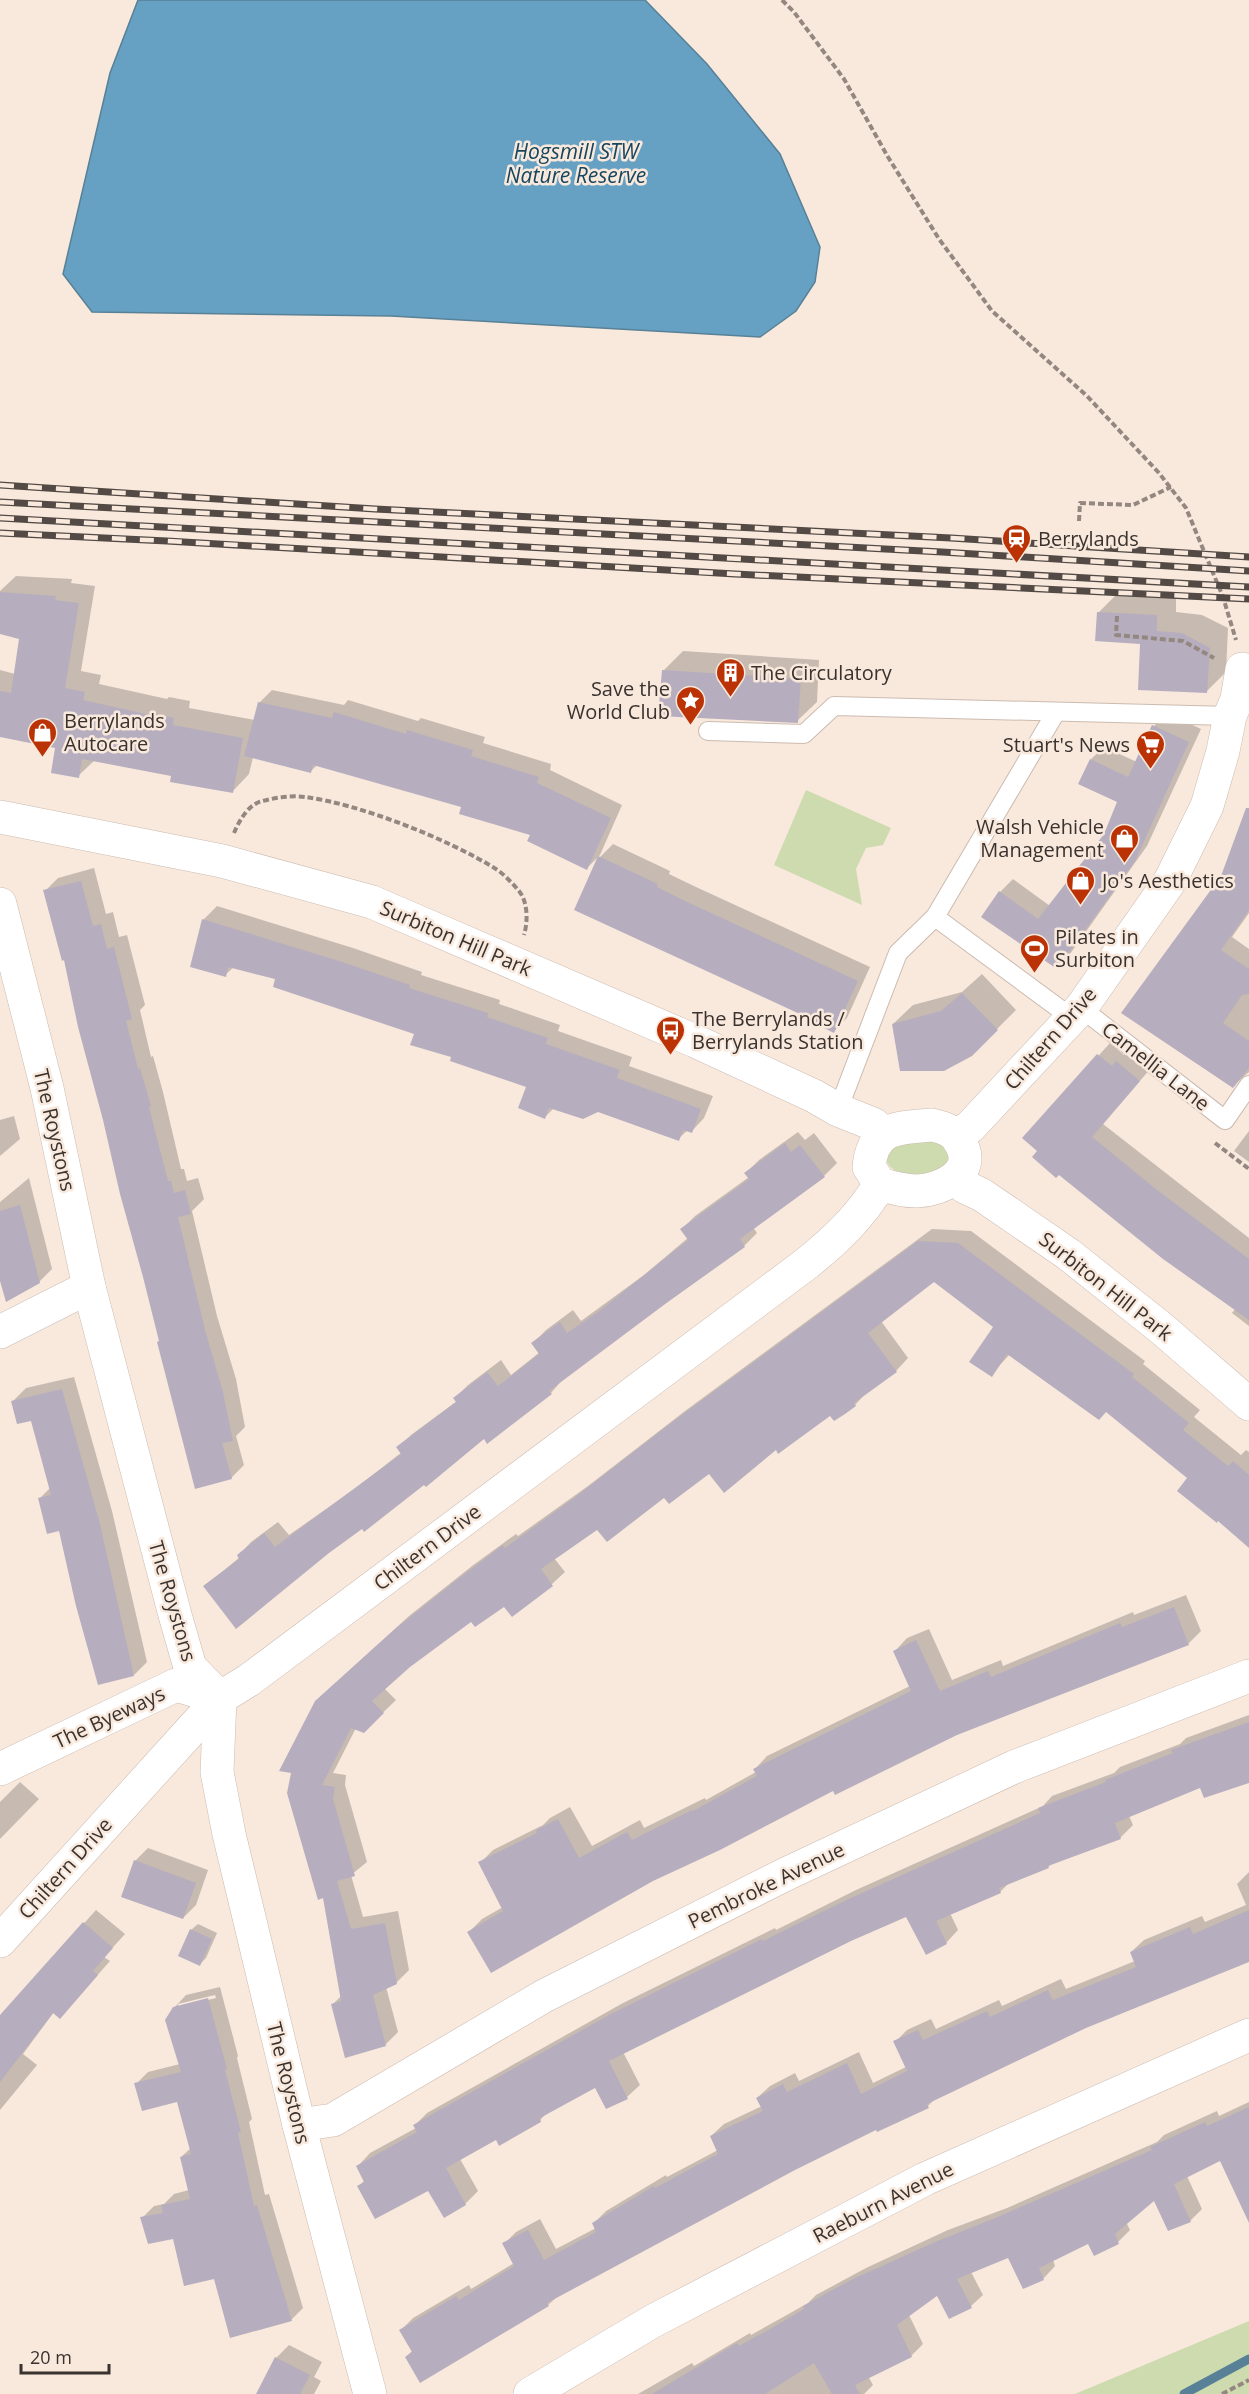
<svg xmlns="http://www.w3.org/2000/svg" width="1249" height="2394" viewBox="0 0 1249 2394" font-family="'Open Sans',sans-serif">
	<rect width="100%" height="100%" fill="#f9e9dd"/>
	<!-- green -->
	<g fill="#cedbaf">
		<polygon points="806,790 891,828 883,845 866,848 856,869 862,905 774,865"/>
		<path d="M939,1139L952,1160L939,1174C917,1174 892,1181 884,1155L896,1144Z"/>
		<polygon points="1249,2321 1249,2394 1075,2394"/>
	</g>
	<!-- water -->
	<polygon fill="#66a1c3" stroke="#588096" stroke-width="1.5" points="138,0 645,0 707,64 780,154 820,247 815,282 796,311 760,337 391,316 92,312 63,274 110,73"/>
	<!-- shadow -->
	<g fill="#0003" fill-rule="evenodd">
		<polygon points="16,576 72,579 71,583 95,586 81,671 101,675 99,684 167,699 169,697 190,701 189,708 255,720 259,703 272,690 344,705 348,700 418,721 421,718 485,737 483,743 551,764 550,770 622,805 600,855 587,868 532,834 463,806 317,765 311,771 253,757 249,774 232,792 173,775 95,760 78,776 57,747 0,735 0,670 15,674 21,637 0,633 0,591"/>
		<polygon points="1118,593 1176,596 1176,612 1202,615 1228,628 1226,672 1207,691 1099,612"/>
		<polygon points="683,651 819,660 817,702 797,721 663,671"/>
		<polygon points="1167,713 1201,729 1147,846 1070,954 1057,967 1000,892 1013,879 1050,906 1105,835 1119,801 1091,759 1104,747 1137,762 1154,726"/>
		<polygon points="1249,809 1249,913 1232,937 1249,949 1249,1072 1233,1086 1123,1013 1222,877"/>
		<polygon points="613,844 670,871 669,874 696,887 870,967 847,1018 834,1031 817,1021 600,857"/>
		<polygon points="94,868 106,914 113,912 119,937 127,935 145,1005 140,1010 151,1057 153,1056 163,1092 181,1169 184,1169 187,1181 198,1178 204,1199 192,1211 217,1316 236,1379 245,1427 236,1436 244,1465 231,1478 45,891 58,878"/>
		<polygon points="217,906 353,948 422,972 421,975 500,1000 499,1004 560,1025 558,1031 632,1057 629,1066 713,1096 704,1118 692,1131 688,1130 678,1139 598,1111 554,1108 545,1117 528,1087 453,1056 416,1033 277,978 234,967 225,975 191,966 204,919"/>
		<polygon points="982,974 1016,1010 971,1055 893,1024 913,1005 962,992"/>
		<polygon points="1110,1043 1124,1055 1130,1049 1151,1068 1103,1124 1249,1238 1249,1326 1232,1313 1236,1308 1024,1138"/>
		<polygon points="14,1116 20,1139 0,1156 0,1120"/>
		<polygon points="1249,1131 1249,1162 1234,1151"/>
		<polygon points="798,1132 805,1140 814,1133 837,1163 824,1176 753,1227 757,1233 744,1246 564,1378 551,1393 488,1442 484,1437 362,1527 205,1586 240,1557 239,1555 251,1542 278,1522 289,1535 356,1488 402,1452 398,1448 411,1435 457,1401 455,1398 468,1385 501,1360 511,1375 540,1352 533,1343 546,1330 573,1310 581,1321 644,1275 689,1237 682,1229 695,1216 749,1177 746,1173 759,1160"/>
		<polygon points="29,1178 52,1269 39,1282 0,1275 0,1202"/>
		<polygon points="932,1229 971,1231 1145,1361 1143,1364 1200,1410 1194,1417 1241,1455 1246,1450 1249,1452 1249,1547 1189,1478 1107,1411 1010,1354 991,1375 995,1327 934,1281 881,1321 908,1358 896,1371 867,1392 855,1405 830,1414 776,1448 710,1472 597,1528 554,1558 565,1572 552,1584 512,1615 504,1605 471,1620 409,1665 384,1688 396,1700 364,1731 356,1728 333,1773 346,1775 345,1785 367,1862 351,1875 363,1917 398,1911 409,1970 396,1983 386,1987 398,2032 385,2045 333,2004 342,1995 324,1896 289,1793 330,1688 409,1616 472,1566 516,1534 518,1536 588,1486 685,1411"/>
		<polygon points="74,1377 112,1511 147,1662 134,1675 60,1530 40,1498 50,1488 32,1419 13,1401 26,1388"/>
		<polygon points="1186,1595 1201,1631 1188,1644 956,1734 833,1789 469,1932 482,1919 503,1907 480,1863 493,1850 543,1825 550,1818 570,1807 592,1846 640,1820 644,1828 705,1798 706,1800 756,1772 755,1769 767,1756 910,1686 895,1651 907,1638 929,1629 952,1680 1001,1660 1003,1666 1133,1612 1134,1615"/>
		<polygon points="1249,1715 1249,1781 1201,1786 1129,1816 1133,1825 1120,1838 1053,1863 1048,1867 1009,1883 1000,1892 950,1913 958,1930 946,1943 906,1915 850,1940 623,2052 640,2085 627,2097 607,2107 596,2086 549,2111 540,2120 496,2138 460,2159 478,2191 465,2204 445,2216 428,2189 359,2186 365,2180 358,2166 370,2153 416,2128 414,2126 427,2113 623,2003 775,1928 776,1930 856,1890 1043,1806 1052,1796 1114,1773 1120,1767 1180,1744 1186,1738"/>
		<polygon points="20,1782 39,1799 0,1839 0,1802"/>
		<polygon points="148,1848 208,1870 196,1905 183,1918 135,1861"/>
		<polygon points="1249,1872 1249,1960 1086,2026 936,2098 928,2106 877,2128 795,2168 557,2297 548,2305 406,2357 413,2350 401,2330 413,2318 469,2285 471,2289 514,2263 504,2244 516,2232 540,2219 556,2249 596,2228 593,2224 606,2211 666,2175 667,2177 718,2150 711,2136 724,2124 762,2106 757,2098 770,2086 795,2073 799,2081 859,2052 873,2083 906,2067 895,2042 907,2030 931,2019 936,2029 999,2000 1002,2006 1061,1979 1066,1989 1135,1961 1131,1952 1144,1940 1202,1916 1205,1922 1246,1905 1237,1884"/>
		<polygon points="96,1910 125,1934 104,1957 110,1961 72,2004 54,2012 23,2054 37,2065 0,2110 0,2017"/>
		<polygon points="198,1924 217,1933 206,1958 200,1964 191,1930"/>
		<path d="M220,1987L238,2056L237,2058L252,2119L249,2122L265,2195L269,2194L303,2308L291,2320L174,2237L142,2218L154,2206L164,2204L174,2194L189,2190L181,2157L191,2148L179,2100L136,2084L148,2072L180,2064L174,2008L186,1995ZM215,1995L216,1998L178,2007V2004Z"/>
		<polygon points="1249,2102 1249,2205 1221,2159 1187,2176 1202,2209 1190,2221 1155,2199 1126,2222 1130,2230 1118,2242 1095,2254 1089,2242 1053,2260 1055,2266 1044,2278 1024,2287 1008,2256 971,2272 983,2295 971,2306 950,2317 937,2294 909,2315 923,2344 911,2356 868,2376 873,2385 864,2394 638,2394 692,2363 694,2366 750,2333 751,2335 785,2316 808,2303 816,2295 866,2268 948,2230 1007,2208 1157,2142 1164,2135 1217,2111 1219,2116"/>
		<polygon points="289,2345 322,2362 314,2377 321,2381 314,2394 258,2394 276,2358"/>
	</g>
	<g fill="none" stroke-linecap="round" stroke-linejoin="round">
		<!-- stream -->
		<polyline stroke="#588096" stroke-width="9" points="1184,2394 1249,2359"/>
	</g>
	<!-- building -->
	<g fill="#b6aebe">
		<polygon points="0,592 56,596 55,600 79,603 65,688 85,692 83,700 150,715 151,713 174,718 173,725 243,738 233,793 170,782 171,776 82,759 79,778 51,773 55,748 0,737 0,691 11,693 19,639 0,634"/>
		<polygon points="1097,612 1157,615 1157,631 1182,633 1210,648 1207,693 1138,690 1140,644 1095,641"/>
		<polygon points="662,670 801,679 798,723 658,716"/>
		<polygon points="258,702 332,718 334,712 406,734 407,730 473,750 471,756 539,777 537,783 611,818 587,870 527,841 530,835 459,814 461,807 313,765 311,773 244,756"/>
		<polygon points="1152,725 1189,742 1135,861 1057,969 981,917 999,891 1038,919 1104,834 1117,802 1078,784 1090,759 1128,777"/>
		<polygon points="1246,808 1249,808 1249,910 1221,950 1249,969 1249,994 1242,995 1223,1023 1249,1041 1249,1068 1233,1088 1121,1013 1221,876"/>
		<polygon points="598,856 658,884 657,887 683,900 858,981 834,1033 814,1023 815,1021 574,910"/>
		<polygon points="81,881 93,926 101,924 107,949 114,947 132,1019 126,1021 138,1069 140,1068 151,1106 149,1107 168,1181 171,1181 174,1193 185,1190 191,1214 178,1217 205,1330 223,1392 233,1441 222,1443 232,1479 195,1489 157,1342 159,1341 143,1277 120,1194 103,1120 78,1027 64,960 62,961 43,890"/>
		<polygon points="202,919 339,961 410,985 409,988 488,1013 487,1017 548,1038 546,1044 620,1070 617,1078 701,1109 692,1133 683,1130 679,1141 598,1112 583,1119 549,1108 545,1119 518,1108 526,1087 450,1061 451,1057 410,1045 414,1034 273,987 275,979 228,967 226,977 190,967"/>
		<polygon points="962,993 998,1030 972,1056 944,1071 900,1071 892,1024 941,1011"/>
		<polygon points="1097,1054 1112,1066 1116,1061 1140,1081 1092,1137 1157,1190 1249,1259 1249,1320 1163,1259 1059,1175 1056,1178 1032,1157 1037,1151 1022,1138"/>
		<polygon points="785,1143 791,1152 800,1145 825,1177 740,1239 745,1247 665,1304 549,1391 552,1394 487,1444 484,1439 426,1487 424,1485 364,1532 362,1529 329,1553 236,1629 203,1586 239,1559 237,1555 264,1533 275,1547 401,1454 396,1447 456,1402 453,1398 487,1372 498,1386 539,1354 531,1343 560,1322 567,1333 598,1312 688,1240 680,1229 749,1179 744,1173"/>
		<polygon points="20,1205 40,1283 6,1302 0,1281 0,1211"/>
		<polygon points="918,1241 958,1243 1134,1374 1132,1377 1189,1423 1183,1430 1228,1466 1233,1461 1249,1475 1249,1548 1218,1521 1217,1523 1177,1491 1187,1478 1106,1412 1099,1420 1007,1354 992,1377 969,1362 993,1327 934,1282 868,1333 897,1372 854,1403 856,1406 845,1414 834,1421 830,1416 778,1454 776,1450 724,1493 709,1474 669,1504 664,1498 607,1542 597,1530 541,1569 553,1586 512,1617 504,1607 475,1627 471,1622 410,1667 372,1701 384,1713 364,1733 351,1728 322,1785 335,1787 333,1799 355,1876 337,1881 351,1929 385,1923 397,1984 373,1995 386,2046 345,2058 331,2004 341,2001 323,1898 318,1900 287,1793 291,1773 279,1771 315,1701 395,1629 458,1579 503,1545 505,1548 574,1498 671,1423"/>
		<polygon points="62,1389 100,1524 134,1676 98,1685 76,1606 59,1531 47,1534 38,1498 51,1495 31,1421 17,1424 11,1401"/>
		<polygon points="1174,1607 1189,1645 957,1735 835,1795 833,1791 720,1850 653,1881 491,1973 467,1932 503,1911 478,1862 537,1833 536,1830 558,1819 579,1858 627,1832 632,1840 692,1810 693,1811 757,1776 753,1769 911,1691 893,1651 916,1640 940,1691 988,1671 991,1677 1120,1623 1122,1627"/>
		<polygon points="1249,1722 1249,1783 1204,1798 1200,1788 1115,1823 1121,1839 1048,1866 1049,1868 999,1888 1001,1893 936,1921 947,1944 926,1955 906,1917 851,1941 609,2061 628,2099 606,2109 595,2088 540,2118 541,2122 499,2146 496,2140 446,2168 466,2205 444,2218 428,2191 375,2219 357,2186 364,2182 356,2166 417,2132 413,2125 609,2015 762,1939 763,1941 842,1902 1040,1813 1038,1808 1106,1782 1105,1780 1173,1753 1171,1750"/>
		<polygon points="134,1860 196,1883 183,1919 121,1897"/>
		<polygon points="1249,1910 1249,1962 1086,2028 927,2104 929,2108 877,2132 876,2130 795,2170 547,2303 549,2306 420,2383 405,2357 412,2352 399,2330 456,2296 459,2300 514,2266 502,2243 528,2230 544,2260 596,2232 592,2223 654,2186 655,2188 718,2154 710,2136 763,2111 756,2098 783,2084 787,2092 847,2063 861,2094 907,2071 893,2041 918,2030 923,2040 987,2011 990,2017 1048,1990 1053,2000 1136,1967 1130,1952 1190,1927 1193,1934"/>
		<polygon points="83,1922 113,1948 93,1971 98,1975 60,2019 53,2013 0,2082 0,2015"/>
		<polygon points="190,1929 212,1939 200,1966 178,1956"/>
		<polygon points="208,1998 227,2069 225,2070 241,2132 238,2133 254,2206 257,2205 292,2321 230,2338 214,2279 184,2286 173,2239 148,2244 140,2217 163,2213 161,2205 190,2199 180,2157 191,2154 177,2102 142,2111 134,2083 181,2072 165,2020 173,2007"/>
		<polygon points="1249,2107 1249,2223 1220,2161 1174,2184 1191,2222 1168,2231 1154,2201 1115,2234 1119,2244 1094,2256 1088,2244 1039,2268 1044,2280 1023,2289 1008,2258 957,2279 972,2308 949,2319 937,2296 897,2325 912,2357 855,2385 860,2394 832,2394 814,2363 765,2394 652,2394 737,2343 739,2346 772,2328 804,2309 803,2306 853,2279 935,2242 993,2219 1152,2150 1150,2147 1205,2122 1207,2126"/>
		<polygon points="275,2357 310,2375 300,2394 256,2394"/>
	</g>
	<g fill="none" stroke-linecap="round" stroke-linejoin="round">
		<defs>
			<g id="service">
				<polyline points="1056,712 935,917 1072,1018"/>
				<polyline points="708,731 804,734 834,706 1230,716"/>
				<polyline points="1081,1008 1225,1120 1249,1085"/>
				<polyline points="838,1110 898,953 935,917"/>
			</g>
			<g id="minor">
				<polyline points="957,1135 970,1127 1081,1008 1170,881 1207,806 1223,751 1230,716 1237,699 1242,669"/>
				<polyline points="0,1332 89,1287"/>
				<polyline points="0,1769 176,1685 220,1698"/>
				<path d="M0,1941L220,1698L249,1680L806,1264C836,1240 861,1216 880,1184"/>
				<polyline points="299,2125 333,2120 544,1996 786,1874 1014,1767 1249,1676"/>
			</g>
			<g id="tertiary">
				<polyline points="0,817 222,861 372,902 695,1041 814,1096 838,1110 873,1124 885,1134"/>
				<polyline points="0,904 47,1088 89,1287 175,1615 190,1667 220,1698 217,1772 229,1834 299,2125 370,2394"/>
				<path d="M932,1125C945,1128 955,1131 961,1144C977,1173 942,1190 917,1191C904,1191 892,1188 880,1184L869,1167C873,1126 898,1128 932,1125Z"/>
				<polyline points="957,1176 965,1187 982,1195 1068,1254 1161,1328 1249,1404"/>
				<polyline points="530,2394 653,2321 925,2179 1249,2035"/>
			</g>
		</defs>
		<!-- service casing -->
		<use href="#service" stroke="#cbbbb0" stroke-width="20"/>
		<!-- minor casing -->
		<use href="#minor" stroke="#cbbbb0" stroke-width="34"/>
		<!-- tertiary casing -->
		<use href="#tertiary" stroke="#cbbbb0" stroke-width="34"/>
		<!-- path -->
		<g stroke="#938780" stroke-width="4" stroke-dasharray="6 3" stroke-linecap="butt">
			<polyline points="782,0 794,12 844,79 888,157 939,239 992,311 1087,396 1159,473 1186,508 1223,597 1236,640"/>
			<polyline points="1079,521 1080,503 1133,505 1171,487"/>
			<polyline points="1117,616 1116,635 1183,641 1214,658"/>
			<path d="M234,833C239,821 247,807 259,802C273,798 290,795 305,797C360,804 448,839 496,869C504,874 513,884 519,891C528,902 528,922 524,935"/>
			<polyline points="1215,1143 1249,1169"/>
			<polyline points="1222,2394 1249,2380"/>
		</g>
		<!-- service -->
		<use href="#service" stroke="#fff" stroke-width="18"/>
		<!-- minor -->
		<use href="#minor" stroke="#fff" stroke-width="33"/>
		<!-- tertiary -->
		<use href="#tertiary" stroke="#fff" stroke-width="33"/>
		<defs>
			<g id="rail">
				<polyline points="0,485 375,509 951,538 1249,557"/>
				<polyline points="0,502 942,552 1249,571"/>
				<polyline points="0,518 1249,587"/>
				<polyline points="0,533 167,541 735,574 1249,599"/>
			</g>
		</defs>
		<!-- rail casing -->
		<use href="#rail" stroke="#534a45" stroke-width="7"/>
		<!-- rail -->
		<use href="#rail" stroke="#f9e9dd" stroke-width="4.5" stroke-dasharray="14" stroke-linecap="butt"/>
	</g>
	<!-- icons -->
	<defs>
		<symbol id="station-pin" viewBox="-11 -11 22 30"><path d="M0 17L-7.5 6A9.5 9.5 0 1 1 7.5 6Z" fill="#bb3204" stroke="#f9e9dd"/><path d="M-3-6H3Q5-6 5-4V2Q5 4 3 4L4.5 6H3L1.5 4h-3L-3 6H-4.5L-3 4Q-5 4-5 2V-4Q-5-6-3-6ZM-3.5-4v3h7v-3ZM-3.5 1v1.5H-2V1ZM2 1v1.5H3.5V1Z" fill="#fff"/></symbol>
		<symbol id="building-pin" viewBox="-11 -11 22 30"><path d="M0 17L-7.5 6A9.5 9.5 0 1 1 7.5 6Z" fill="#bb3204" stroke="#f9e9dd"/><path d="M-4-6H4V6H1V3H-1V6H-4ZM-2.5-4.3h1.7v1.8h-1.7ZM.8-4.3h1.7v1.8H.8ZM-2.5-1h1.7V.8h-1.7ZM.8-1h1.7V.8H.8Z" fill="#fff"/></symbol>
		<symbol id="sight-pin" viewBox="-11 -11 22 30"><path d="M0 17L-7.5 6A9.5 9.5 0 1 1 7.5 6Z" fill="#bb3204" stroke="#f9e9dd"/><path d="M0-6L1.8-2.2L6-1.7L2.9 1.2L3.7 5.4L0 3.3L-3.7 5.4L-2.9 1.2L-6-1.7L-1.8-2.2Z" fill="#fff"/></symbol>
		<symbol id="shop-pin" viewBox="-11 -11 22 30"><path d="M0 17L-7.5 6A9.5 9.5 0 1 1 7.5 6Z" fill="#bb3204" stroke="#f9e9dd"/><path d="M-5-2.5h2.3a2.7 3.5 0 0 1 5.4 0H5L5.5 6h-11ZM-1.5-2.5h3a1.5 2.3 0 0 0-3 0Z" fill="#fff"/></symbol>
		<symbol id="supermarket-pin" viewBox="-11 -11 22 30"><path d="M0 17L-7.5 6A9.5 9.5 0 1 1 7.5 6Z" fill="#bb3204" stroke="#f9e9dd"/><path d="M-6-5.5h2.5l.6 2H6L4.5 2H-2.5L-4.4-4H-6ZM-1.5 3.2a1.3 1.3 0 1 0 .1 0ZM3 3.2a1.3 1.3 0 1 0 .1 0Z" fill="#fff"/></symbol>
		<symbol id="stadium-pin" viewBox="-11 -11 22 30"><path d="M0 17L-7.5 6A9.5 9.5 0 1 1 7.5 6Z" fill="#bb3204" stroke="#f9e9dd"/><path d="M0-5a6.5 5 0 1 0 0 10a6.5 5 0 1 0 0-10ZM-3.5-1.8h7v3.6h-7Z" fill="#fff"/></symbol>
		<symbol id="bus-pin" viewBox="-11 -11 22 30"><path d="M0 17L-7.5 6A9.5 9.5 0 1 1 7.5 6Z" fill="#bb3204" stroke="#f9e9dd"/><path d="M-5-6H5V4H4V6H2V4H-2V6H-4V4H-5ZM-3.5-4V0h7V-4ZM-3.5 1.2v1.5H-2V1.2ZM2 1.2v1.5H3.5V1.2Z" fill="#fff"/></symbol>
	</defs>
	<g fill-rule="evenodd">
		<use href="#station-pin" x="1000" y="522" width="33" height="45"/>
		<use href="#building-pin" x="714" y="656" width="33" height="45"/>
		<use href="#sight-pin" x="674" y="684" width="33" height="45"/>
		<use href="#shop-pin" x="26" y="716" width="33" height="45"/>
		<use href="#supermarket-pin" x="1134" y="728" width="33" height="45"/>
		<use href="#shop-pin" x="1108" y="822" width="33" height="45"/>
		<use href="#shop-pin" x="1064" y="864" width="33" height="45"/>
		<use href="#stadium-pin" x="1018" y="932" width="33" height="45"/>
		<use href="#bus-pin" x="654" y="1014" width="33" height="45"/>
	</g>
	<g text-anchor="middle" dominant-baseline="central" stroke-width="5" stroke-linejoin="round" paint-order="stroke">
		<!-- poi labels -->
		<g font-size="20" fill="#39322e" stroke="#f9e9dd" text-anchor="start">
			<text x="1038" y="538">Berrylands</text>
			<text x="751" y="672">The Circulatory</text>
			<text x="670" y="688" text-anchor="end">Save the<tspan x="670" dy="23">World Club</tspan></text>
			<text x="64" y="720">Berrylands<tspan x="64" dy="23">Autocare</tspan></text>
			<text x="1130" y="744" text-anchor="end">Stuart's News</text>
			<text x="1104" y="826" text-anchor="end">Walsh Vehicle<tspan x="1104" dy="23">Management</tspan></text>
			<text x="1102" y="880">Jo's Aesthetics</text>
			<text x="1055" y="936">Pilates in<tspan x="1055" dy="23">Surbiton</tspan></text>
			<text x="692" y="1018">The Berrylands /<tspan x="692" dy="23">Berrylands Station</tspan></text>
		</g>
		<!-- street labels -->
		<g font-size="20" fill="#39322e" stroke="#f9e9dd">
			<text transform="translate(456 938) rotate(23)">Surbiton Hill Park</text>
			<text transform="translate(1050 1038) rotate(-49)">Chiltern Drive</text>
			<text transform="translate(1156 1066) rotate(38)">Camellia Lane</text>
			<text transform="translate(55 1130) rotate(77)">The Roystons</text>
			<text transform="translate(1106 1286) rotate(38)">Surbiton Hill Park</text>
			<text transform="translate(427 1547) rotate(-37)">Chiltern Drive</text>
			<text transform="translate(173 1601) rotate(74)">The Roystons</text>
			<text transform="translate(109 1717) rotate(-25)">The Byeways</text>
			<text transform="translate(65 1868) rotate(-48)">Chiltern Drive</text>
			<text transform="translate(766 1885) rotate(-26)">Pembroke Avenue</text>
			<text transform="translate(289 2083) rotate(76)">The Roystons</text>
			<text transform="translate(883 2202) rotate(-27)">Raeburn Avenue</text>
		</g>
		<!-- water labels -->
		<g font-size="21" font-style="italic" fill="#16465e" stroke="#f9e9dd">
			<text x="576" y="151">Hogsmill STW<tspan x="576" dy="24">Nature Reserve</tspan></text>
		</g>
	</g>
	<!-- scale -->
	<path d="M21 2364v9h88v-9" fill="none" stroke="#39322e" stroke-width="3"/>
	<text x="30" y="2364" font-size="18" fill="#39322e" stroke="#f9e9dd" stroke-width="4.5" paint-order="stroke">20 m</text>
</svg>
